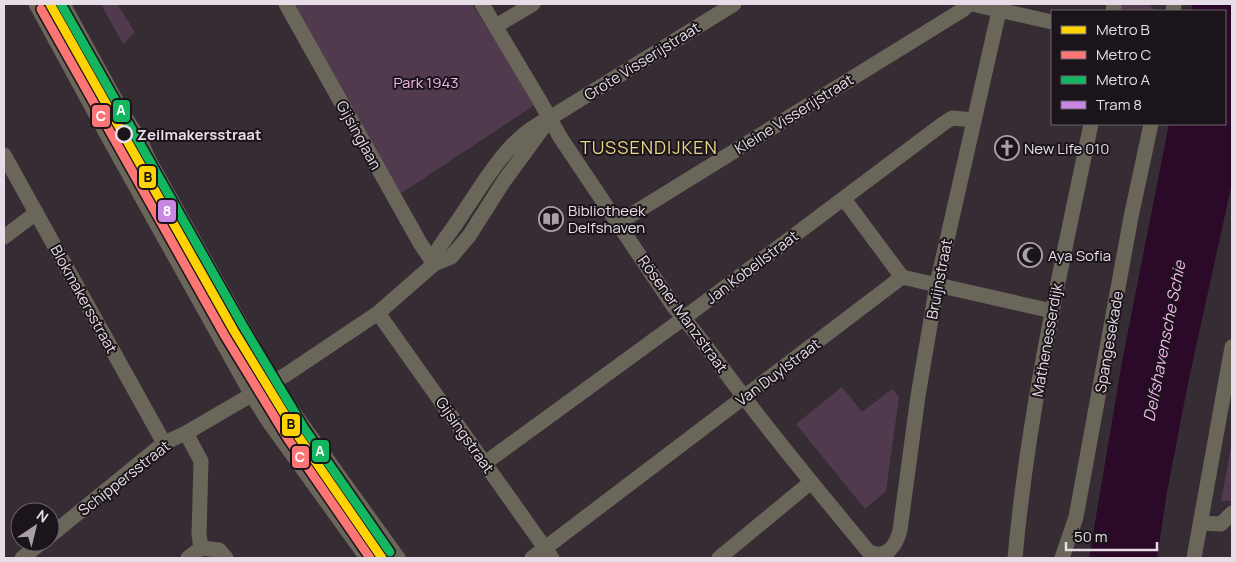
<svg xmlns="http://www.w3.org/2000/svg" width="1236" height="562" viewBox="0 0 1236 562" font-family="Manrope,sans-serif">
	<rect width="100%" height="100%" fill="#352c34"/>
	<!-- green -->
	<g fill="#513a4e">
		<polygon points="101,4 117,4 135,32 123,44"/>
		<polygon points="289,4 472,4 536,104 397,196"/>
		<polygon points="1120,4 1149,4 1155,11 1119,11"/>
		<polygon points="842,387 862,412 892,389 899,397 886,491 865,509 796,424"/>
		<polygon points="1232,442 1232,501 1221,501"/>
	</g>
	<!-- water -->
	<polygon fill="#2b0929" points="1192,4 1232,4 1232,183 1188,383 1167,492 1157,558 1089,558 1122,362 1169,124 1225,124 1225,11 1191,11"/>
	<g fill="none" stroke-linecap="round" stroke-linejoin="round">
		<!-- minor -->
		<g stroke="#6a665a" stroke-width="15">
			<polyline points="36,4 112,144 252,395 267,419 367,558"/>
			<polyline points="63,4 125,117 140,140 150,162 263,364 288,405 398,558"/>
			<polyline points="286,4 420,243 434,264"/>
			<path d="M482,4L540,101L560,137L674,307C700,336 721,367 744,397C784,450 826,500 868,551C886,561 896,546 900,530L918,396L937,284L999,11"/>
			<polyline points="972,4 1052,22"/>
			<polyline points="1113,11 1114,4"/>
			<polyline points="1173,11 1174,4"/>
			<polyline points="496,26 533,4"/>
			<polyline points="550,118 734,4"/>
			<polyline points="4,155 164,443"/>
			<polyline points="844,199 902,277"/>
			<polyline points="618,223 964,9 969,4"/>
			<polyline points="4,237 36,213"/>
			<polyline points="378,313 552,558"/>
			<polyline points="186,433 201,461 199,535 201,548"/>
			<polyline points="485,463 684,318 944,123 952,118 974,120"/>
			<polyline points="1202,523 1221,524 1232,513"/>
			<path d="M50,536L164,443L186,433L287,374L378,313L434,264L451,257L469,236L504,181L550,118C509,136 487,178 463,213C455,226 445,238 437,251L434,264"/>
			<polyline points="201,548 219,550 226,558"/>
			<polyline points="22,558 42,542"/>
			<polyline points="188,558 201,548"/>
			<polyline points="532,558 902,277 1052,311"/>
			<polyline points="719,558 811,482"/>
			<path d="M1015,558C1028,412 1061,268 1091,124"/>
			<polyline points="1062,558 1076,517 1131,217 1151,124"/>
			<polyline points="1194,558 1232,347"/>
		</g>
		<defs>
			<polyline id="tram-1" points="52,4 265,388 282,415 387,558"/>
		</defs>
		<!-- tram-1 casing -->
		<use href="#tram-1" stroke="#1b141a" stroke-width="11"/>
		<!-- tram-1 -->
		<use href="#tram-1" stroke="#c787e3" stroke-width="8"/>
		<defs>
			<polyline id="metro-1" points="50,4 234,331 296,433 382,558"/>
			<polyline id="metro-2" points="41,9 225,336 288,439 370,558"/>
			<polyline id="metro-3" points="61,4 243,326 304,428 390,552"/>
		</defs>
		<!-- metro-1 casing -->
		<use href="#metro-1" stroke="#1b141a" stroke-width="12"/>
		<!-- metro-2 casing -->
		<use href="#metro-2" stroke="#1b141a" stroke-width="12"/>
		<!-- metro-3 casing -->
		<use href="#metro-3" stroke="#1b141a" stroke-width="12"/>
		<!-- metro-1 -->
		<use href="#metro-1" stroke="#ffd301" stroke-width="9"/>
		<!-- metro-2 -->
		<use href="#metro-2" stroke="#fd7676" stroke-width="9"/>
		<!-- metro-3 -->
		<use href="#metro-3" stroke="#13b760" stroke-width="9"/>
	</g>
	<!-- icons -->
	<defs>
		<symbol id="church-ring" viewBox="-11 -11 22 22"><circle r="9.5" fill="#1b141a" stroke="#a99fa8" stroke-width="1.5"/><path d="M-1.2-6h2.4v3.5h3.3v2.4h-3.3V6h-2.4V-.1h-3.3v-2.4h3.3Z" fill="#a99fa8"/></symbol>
		<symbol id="library-ring" viewBox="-11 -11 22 22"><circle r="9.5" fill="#1b141a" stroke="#a99fa8" stroke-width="1.5"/><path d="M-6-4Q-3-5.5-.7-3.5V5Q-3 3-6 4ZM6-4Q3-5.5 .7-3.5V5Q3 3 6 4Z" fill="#a99fa8"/></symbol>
		<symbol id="mosque-ring" viewBox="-11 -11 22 22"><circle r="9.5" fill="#1b141a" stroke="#a99fa8" stroke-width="1.5"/><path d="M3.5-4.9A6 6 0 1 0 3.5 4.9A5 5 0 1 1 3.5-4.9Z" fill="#a99fa8"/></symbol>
	</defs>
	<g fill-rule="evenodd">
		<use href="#church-ring" x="993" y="134" width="28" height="28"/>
		<use href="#library-ring" x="537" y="205" width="28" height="28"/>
		<use href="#mosque-ring" x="1016" y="241" width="28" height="28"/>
	</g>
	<!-- markers -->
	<circle fill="#1b141a" stroke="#e7dde6" stroke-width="2.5" cx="124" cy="134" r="8"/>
	<g text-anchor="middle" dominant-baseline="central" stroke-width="4" stroke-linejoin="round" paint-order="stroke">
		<!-- street labels -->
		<g font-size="15" fill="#e7dde6" stroke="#1b141a">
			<text transform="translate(642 61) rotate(-32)">Grote Visserijstraat</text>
			<text transform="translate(794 114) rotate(-32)">Kleine Visserijstraat</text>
			<text transform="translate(359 135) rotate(61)">Gijsinglaan</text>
			<text transform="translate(752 267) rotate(-37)">Jan Kobellstraat</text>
			<text transform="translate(939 279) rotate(-79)">Bruijnstraat</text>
			<text transform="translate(84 299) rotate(61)">Blokmakersstraat</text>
			<text transform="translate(683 314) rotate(54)">Rösener Manzstraat</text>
			<text transform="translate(1047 340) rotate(-80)">Mathenesserdijk</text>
			<text transform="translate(1109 342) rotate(-80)">Spangesekade</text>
			<text transform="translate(778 372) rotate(-37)">Van Duylstraat</text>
			<text transform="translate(465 435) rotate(55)">Gijsingstraat</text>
			<text transform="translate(124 478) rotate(-38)">Schippersstraat</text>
		</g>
		<!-- park labels -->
		<g font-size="15" fill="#f8b6f0" stroke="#1b141a">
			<text x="426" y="82">Park 1943</text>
		</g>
		<!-- stop labels -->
		<g font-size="15" font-weight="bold" fill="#e7dde6" stroke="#1b141a" text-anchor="start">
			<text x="137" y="134">Zeilmakersstraat</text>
		</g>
		<!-- poi labels -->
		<g font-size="15" fill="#e7dde6" stroke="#1b141a" text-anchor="start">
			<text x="1024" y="148">New Life 010</text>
			<text x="568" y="210">Bibliotheek<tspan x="568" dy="17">Delfshaven</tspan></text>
			<text x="1048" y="255">Aya Sofia</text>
		</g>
		<!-- water labels -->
		<g font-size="16" font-style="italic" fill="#f6b4ee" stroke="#1b141a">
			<text transform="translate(1164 341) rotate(-79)">Delfshavensche Schie</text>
		</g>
		<!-- quarter labels -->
		<g font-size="18" letter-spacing="1" fill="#e6d687" stroke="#1b141a">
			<text x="649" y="147">TUSSENDIJKEN</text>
		</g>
	</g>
	<g stroke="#1b141a" stroke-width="2">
		<rect x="112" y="99" width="19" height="24" rx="5" fill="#13b760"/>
		<rect x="91" y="104" width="20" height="24" rx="5" fill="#fd7676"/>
		<rect x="138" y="165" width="19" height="24" rx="5" fill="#ffd301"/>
		<rect x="157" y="199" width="20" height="24" rx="5" fill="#c787e3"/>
		<rect x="281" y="413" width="20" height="24" rx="5" fill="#ffd301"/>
		<rect x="311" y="439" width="19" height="24" rx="5" fill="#13b760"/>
		<rect x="291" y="445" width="19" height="24" rx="5" fill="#fd7676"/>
	</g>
	<g font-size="14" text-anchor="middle" font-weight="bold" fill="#fff">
		<text x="121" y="115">A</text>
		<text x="101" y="121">C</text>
		<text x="167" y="216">8</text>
		<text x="320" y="456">A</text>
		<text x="300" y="462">C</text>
	</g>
	<g font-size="14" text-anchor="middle" font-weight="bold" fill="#111">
		<text x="148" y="182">B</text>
		<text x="291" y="429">B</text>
	</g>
	<!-- border -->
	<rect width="1236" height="562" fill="none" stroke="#e7dde6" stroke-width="10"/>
	<!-- legend -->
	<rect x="1051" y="10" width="175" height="115" fill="#1b141a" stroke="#6d646c"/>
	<rect x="1061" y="26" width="25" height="8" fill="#ffd301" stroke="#6d646c"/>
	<text x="1096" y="35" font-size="15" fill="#e7dde6">Metro B</text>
	<rect x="1061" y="51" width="25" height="8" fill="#fd7676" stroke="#6d646c"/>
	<text x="1096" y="60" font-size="15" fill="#e7dde6">Metro C</text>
	<rect x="1061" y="76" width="25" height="8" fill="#13b760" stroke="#6d646c"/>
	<text x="1096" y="85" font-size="15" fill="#e7dde6">Metro A</text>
	<rect x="1061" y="101" width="25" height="8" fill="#c787e3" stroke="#6d646c"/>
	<text x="1096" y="110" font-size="15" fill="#e7dde6">Tram 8</text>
	<!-- north arrow -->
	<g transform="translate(35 527) rotate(35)"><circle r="24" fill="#1b141a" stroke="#6d646c"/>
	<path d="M0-4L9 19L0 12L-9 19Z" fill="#a99fa8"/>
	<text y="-8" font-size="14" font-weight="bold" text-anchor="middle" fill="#e7dde6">N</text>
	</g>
	<!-- scale -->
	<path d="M1066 542v8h91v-8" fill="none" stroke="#e7dde6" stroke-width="2.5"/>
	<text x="1074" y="542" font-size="15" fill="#e7dde6" stroke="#1b141a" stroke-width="4" paint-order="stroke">50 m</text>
</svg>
